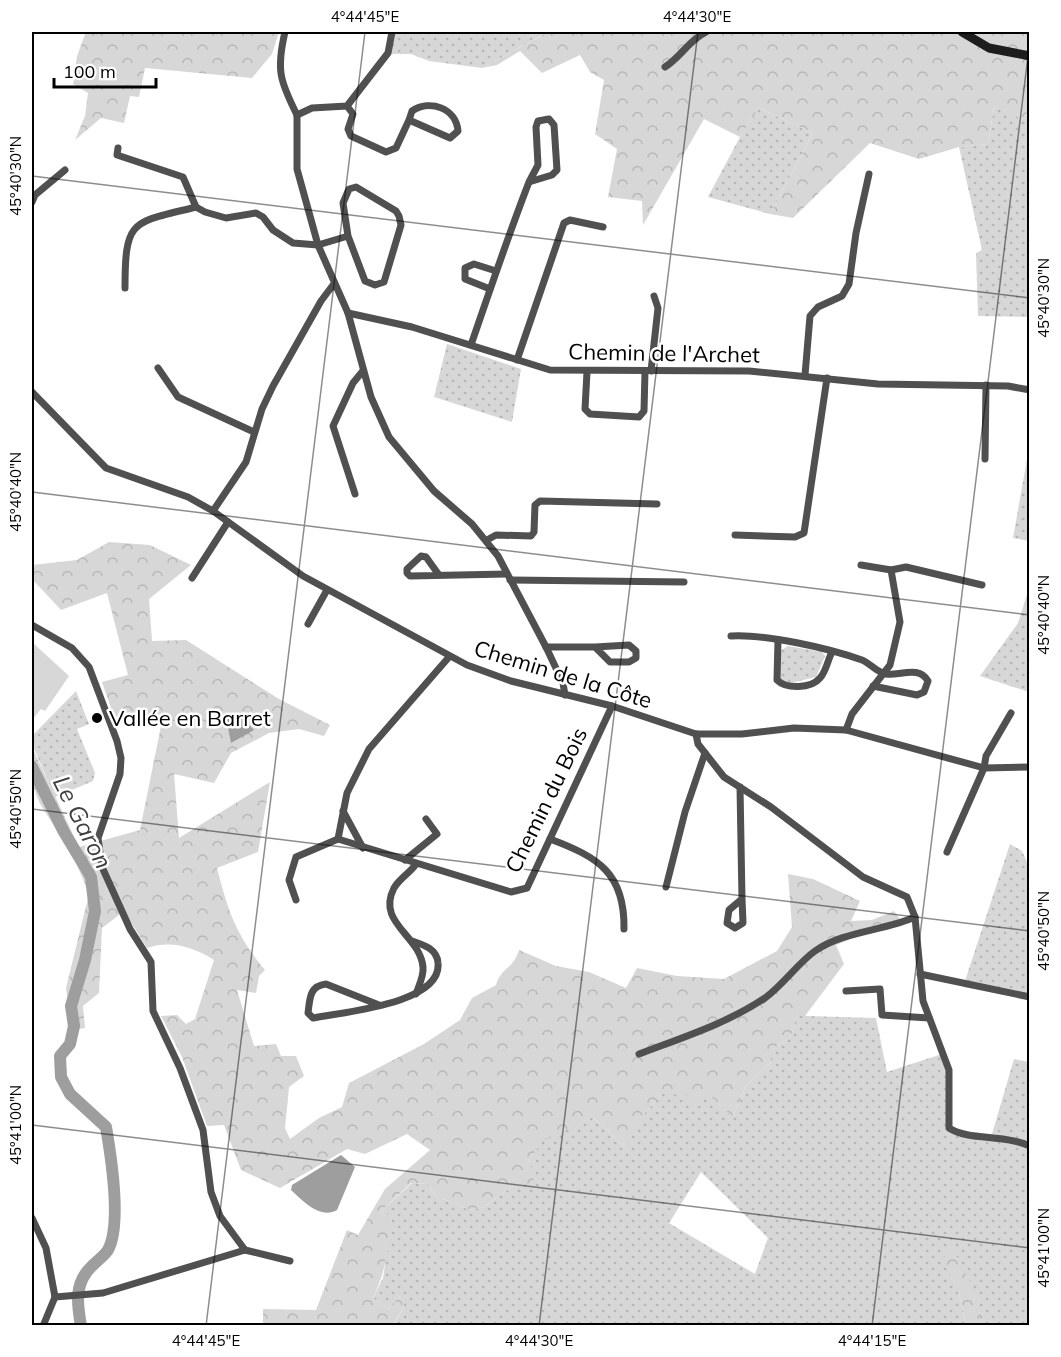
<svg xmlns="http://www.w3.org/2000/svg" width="1061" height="1357" viewBox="0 0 1061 1357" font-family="Mulish,sans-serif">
	<defs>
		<pattern id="grass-dots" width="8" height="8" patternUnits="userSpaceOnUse" patternTransform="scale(1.5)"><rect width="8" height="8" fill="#d7d7d7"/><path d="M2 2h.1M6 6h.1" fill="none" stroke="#b7b7b7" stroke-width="1.8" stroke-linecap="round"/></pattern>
		<pattern id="forest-crowns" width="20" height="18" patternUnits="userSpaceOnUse" patternTransform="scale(1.5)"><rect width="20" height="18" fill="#d7d7d7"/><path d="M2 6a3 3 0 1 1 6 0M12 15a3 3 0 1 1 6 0" fill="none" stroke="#b7b7b7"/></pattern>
	</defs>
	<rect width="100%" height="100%" fill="#fff"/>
	<!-- grass -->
	<g fill="url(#grass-dots)" fill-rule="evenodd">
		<polygon points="395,32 548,32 482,68 429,61 411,54 390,54"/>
		<polygon points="994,107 1022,118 1029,110 1029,317 978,316 976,253 982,250 959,147 988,144"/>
		<polygon points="759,108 813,133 770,214 708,197 740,137"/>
		<polygon points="447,344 521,369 512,422 434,397"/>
		<polygon points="1029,448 1030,541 1029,541 1013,538"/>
		<polygon points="1029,588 1030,692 1029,692 980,676 1018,623"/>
		<polygon points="788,646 822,652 825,656 816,677 791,683 780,679 780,651"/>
		<polygon points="76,691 89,724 77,729 95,773 93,781 55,797 32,744 32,736"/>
		<polygon points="1010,844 1022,851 1027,862 1029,862 1029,1000 963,987"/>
		<path d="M799,1005L806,1016L876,1018L887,1072L945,1053L949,1123L958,1132L992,1134L1014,1059L1029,1062V1325H980V1300L944,1259L959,1294L966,1325L393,1326L404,1306L400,1296L388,1309L373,1298L383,1278L392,1217L380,1212L412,1183L428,1184L436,1196L470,1210L484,1207L510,1188L532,1182L527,1164L543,1139L593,1117L625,1147L642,1116L662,1094H708L733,1117L745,1087L771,1062V1051L791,1036ZM701,1172L768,1238L755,1274L669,1223Z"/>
	</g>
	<!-- forest -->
	<g fill="url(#forest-crowns)">
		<polygon points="86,32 279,32 272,54 252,78 145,68 139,97 130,96 124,123 101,118 75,140 85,116 88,93 73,84 77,56"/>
		<polygon points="548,32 1029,32 1029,110 1022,119 994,107 988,144 959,147 919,159 870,143 793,218 770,214 813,133 759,108 740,137 704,119 643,225 642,201 608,197 617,149 595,134 604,80 590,72 580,55 542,73 520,51 497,65 482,68"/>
		<path d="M109,542L150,545L191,565L149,599L152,641L186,640L279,699L330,725L324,736L299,729L269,733L231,753L214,783L174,774L179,838L270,782L258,852L217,868C228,911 236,935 265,970L259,976L256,993L237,990L254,1046L276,1044L281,1056H296L304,1076L289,1087L285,1128L290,1139L319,1118L342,1107L349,1083L424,1044L460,1020L472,998L496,985C501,967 513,970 519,950L556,966L589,972L626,988L637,968L677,976L724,979L777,951L792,927L788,874L813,879L860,901L851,921L872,920L894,911L904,925L861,935L836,945L844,964L805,1016L799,1006L791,1036L771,1051V1062L745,1087L733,1117L709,1095L697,1108L686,1095L662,1094L642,1116L626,1148L593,1117L543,1140L527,1164L537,1170L532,1183L510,1188L484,1207L470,1210L436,1196L428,1184L411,1183L380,1212L392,1217C390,1245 385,1273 373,1298L388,1309L401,1295L404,1306L393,1325H263V1309L316,1310L347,1230L358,1235L385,1189L430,1150L407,1134L365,1154L347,1149L280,1188L241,1170L224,1125L207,1126L182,1057L161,1016L177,1015L186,1024L195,1019L214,960C193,947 171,940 147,948L124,911L102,928L99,993L83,1006L85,1028L71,1030L66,988L89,894L75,860L39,802L32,783V747L79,847L140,830L162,721L114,717L102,682L128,675L107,593L61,610L32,579V565L77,560Z"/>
		<polygon points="951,1246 980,1300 980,1325 966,1325 959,1294 943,1259"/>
	</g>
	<!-- pitch -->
	<polygon fill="#d7d7d7" points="32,642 69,676 45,711 41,709 32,720"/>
	<!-- water -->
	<g fill="#9e9e9e">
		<polygon points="226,717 243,719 254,730 231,743"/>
		<path d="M341,1155L355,1167L337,1210C320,1220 302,1200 291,1190L292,1185Z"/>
	</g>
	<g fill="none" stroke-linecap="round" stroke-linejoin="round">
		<!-- river -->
		<path stroke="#9e9e9e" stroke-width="12" d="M32,767L64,832L91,877L95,911L85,960L71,1006L74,1026L70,1044L60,1056L61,1077L70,1094L106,1127C111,1156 122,1224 108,1250C105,1255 97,1261 92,1266C74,1283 77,1303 81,1326"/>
		<!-- street -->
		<g stroke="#505050" stroke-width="7">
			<path d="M285,32C276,70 280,81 297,115"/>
			<path d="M665,67C681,57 689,40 706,32"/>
			<path d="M347,106L353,114L348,129L351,136L386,152L396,148L409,120L450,138L458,131C456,108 430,99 412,111L409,120"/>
			<polyline points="297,115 297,169 318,245 348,313 371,397 389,437 434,491 472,524 498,556 546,647 563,683 565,695"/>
			<polyline points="297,115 312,108 347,106 388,53 392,32"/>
			<polyline points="118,148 117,155 183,177 196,207 205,212 226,218 256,213 263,217 273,230 293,243 318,245 348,236 365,281 375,285 384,282 401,225 399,216 396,211 356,187 349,189 343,203 348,236"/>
			<polyline points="32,202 35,195 65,170"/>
			<path d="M125,288C125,218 132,223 196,207"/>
			<polyline points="490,289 465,279 465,268 474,264 496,271"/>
			<polyline points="348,313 412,327 550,370 749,371 878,384 1008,386 1030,390"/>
			<path d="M471,345C490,290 508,236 529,182L552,175L557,170L554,125L549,119L538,121L536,127L538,165L529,182"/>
			<polyline points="517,360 564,223 570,220 603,227"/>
			<polyline points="158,368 178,397 254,432"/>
			<polyline points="651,371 658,308 654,296"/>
			<polyline points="587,372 585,409 590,414 639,417 644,411 645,371"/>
			<polyline points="805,375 810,316 818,307 842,296 849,284 856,233 869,174"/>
			<polyline points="32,392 106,468 188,497 213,511 303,576 467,665 511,681 612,706 696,734 742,734 794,728 846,730 984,768 1030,767"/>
			<polyline points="985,459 986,385"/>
			<polyline points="355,494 333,426 353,383 362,372"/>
			<polyline points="213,511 246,462 262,409 273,386 321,301 333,285"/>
			<polyline points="735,535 795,537 804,533 827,378"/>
			<polyline points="487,540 496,535 531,536 534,532 535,505 540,501 657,504"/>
			<polyline points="861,565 891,570 906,567 982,585"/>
			<polyline points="439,575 426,557 421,556 407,569 407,573 410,576 507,574"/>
			<polyline points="192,578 228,522"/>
			<polyline points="510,580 684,582"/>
			<polyline points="308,624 327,590"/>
			<polyline points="32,625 72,648 89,667 117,741 121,758 120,774 98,838 102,867 130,929 151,962 153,1011 180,1068 203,1130 211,1192 220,1216 245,1250"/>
			<path d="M731,636C766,634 828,648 862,660C870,663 877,673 886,674C900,676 919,665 928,681L924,692L917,695L873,686"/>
			<path d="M778,640L777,680C786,689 811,689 820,678C826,672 828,659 832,652"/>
			<polyline points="546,647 595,647 610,662 629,662 636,658 636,651 629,645 595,647"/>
			<polyline points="449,657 369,749 347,793 338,839 511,892 527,888 612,706"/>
			<polyline points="846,730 852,714 890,665 900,622 891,570"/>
			<path d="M696,734L698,744L724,777L771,807L863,877L907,897L915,917L923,1001L949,1070V1128C969,1141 1003,1134 1030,1146"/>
			<polyline points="740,787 742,899 729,910 727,923 735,928 743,923 742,899"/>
			<polyline points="343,811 363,848"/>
			<path d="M550,839C598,857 625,873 624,929"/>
			<polyline points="947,852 984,768 986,756 1011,713"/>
			<polyline points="405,860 437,834 426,819"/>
			<polyline points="666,887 685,812 705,753"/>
			<polyline points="296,900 289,880 296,857 338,839"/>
			<polyline points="920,974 1030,997"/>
			<polyline points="846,991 880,989 882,1015 929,1018"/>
			<path d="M416,994C419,985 424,976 423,967C420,935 376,923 394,888C400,878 410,873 416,864"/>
			<path d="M379,1005L326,984C309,986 310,999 308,1013L313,1018C343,1012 442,1004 438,963C437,949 424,945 412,941"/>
			<path d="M639,1054C681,1038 728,1023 765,998C784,984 798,963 815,951C844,931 883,931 915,917"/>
			<polyline points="32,1218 46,1248 55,1297 43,1326"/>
			<polyline points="55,1297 103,1293 245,1250 290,1261"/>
		</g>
		<!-- secondary -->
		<polyline stroke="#1d1d1d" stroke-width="9" points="962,32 989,48 1030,56"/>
	</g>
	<!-- ticks -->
	<path fill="none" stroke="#000" stroke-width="1.5" stroke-opacity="0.45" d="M32,36V32M32,176L1030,298M32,492L1030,615M32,809L1030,931M32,1125L1030,1248M206,1326L365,32M539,1326L698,32M872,1326L1030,40"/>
	<!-- markers -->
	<circle fill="#000" stroke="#fff" stroke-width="2" cx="97" cy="718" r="6"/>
	<g text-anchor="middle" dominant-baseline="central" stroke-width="5" stroke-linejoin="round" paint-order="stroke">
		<!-- street labels -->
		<g font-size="22" fill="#000" stroke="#fff">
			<text transform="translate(664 353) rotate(1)">Chemin de l'Archet</text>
			<text transform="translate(563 674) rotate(17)">Chemin de la Côte</text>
			<text transform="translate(546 800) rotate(-64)">Chemin du Bois</text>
		</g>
		<!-- poi labels -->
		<g font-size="22" fill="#000" stroke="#fff" text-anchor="start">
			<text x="109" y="718">Vallée en Barret</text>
		</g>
		<!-- water labels -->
		<g font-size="24" font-style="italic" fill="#3f3f3f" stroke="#fff">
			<text transform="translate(83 822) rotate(63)">Le Garon</text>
		</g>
	</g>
	<!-- border -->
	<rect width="1061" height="1357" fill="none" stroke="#ffffff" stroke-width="66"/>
	<!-- scale -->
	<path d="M54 78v9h102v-9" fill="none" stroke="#000000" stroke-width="3"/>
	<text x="63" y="78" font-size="18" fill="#000000" stroke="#ffffff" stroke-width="4.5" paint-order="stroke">100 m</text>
	<rect x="33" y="33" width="995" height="1291" fill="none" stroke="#000" stroke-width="2"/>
	<g font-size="15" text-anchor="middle" fill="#000">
		<text x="365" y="22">4°44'45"E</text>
		<text x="697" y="22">4°44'30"E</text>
		<text transform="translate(16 176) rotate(-90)" y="5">45°40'30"N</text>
		<text transform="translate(1044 298) rotate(-90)" y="5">45°40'30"N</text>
		<text transform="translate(16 492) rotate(-90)" y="5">45°40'40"N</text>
		<text transform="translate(1044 615) rotate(-90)" y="5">45°40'40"N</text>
		<text transform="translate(16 809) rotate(-90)" y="5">45°40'50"N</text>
		<text transform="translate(1044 931) rotate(-90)" y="5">45°40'50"N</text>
		<text transform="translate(16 1125) rotate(-90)" y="5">45°41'00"N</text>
		<text transform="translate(1044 1248) rotate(-90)" y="5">45°41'00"N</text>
		<text x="206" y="1346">4°44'45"E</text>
		<text x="539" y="1346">4°44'30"E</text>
		<text x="872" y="1346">4°44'15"E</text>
	</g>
</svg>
